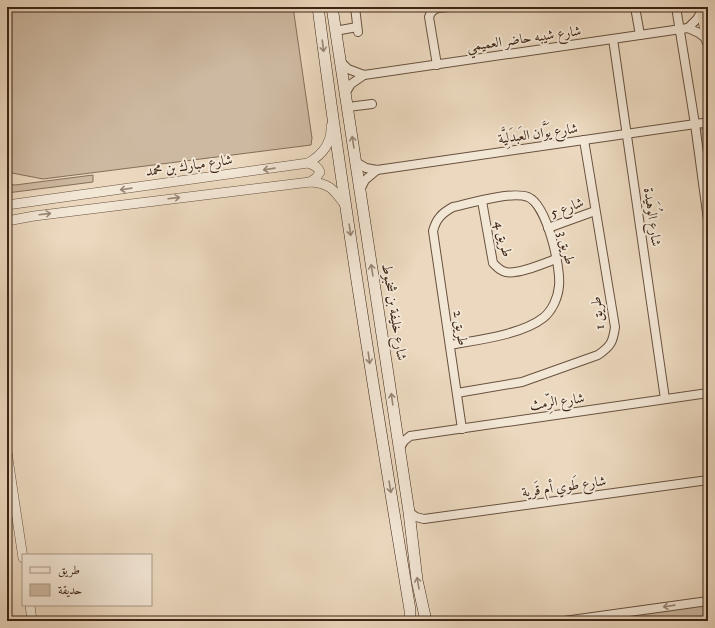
<svg xmlns="http://www.w3.org/2000/svg" width="715" height="628" viewBox="0 0 715 628" font-family="'IM FELL DW Pica',Amiri,serif">
	<rect width="100%" height="100%" fill="#ebd8be"/>
	<filter id="stains"><feTurbulence type="fractalNoise" baseFrequency=".005" numOctaves="4"/><feColorMatrix values="0 0 0 0 .2 0 0 0 0 .09 0 0 0 0 .02 0 0 0 .5 -.17"/></filter>
	<radialGradient id="worn" r=".72"><stop offset=".6" stop-color="#630" stop-opacity="0"/><stop offset="1" stop-color="#630" stop-opacity=".3"/></radialGradient>
	<!-- green -->
	<g fill="#cdb9a1" stroke="#856e5a">
		<polygon points="7,7 293,7 312,138 311,145 43,179 7,172"/>
		<polygon points="703,128 708,128 708,209 699,131"/>
		<polygon points="93,175 93,182 7,193 7,184 15,185"/>
		<polygon points="704,604 708,608 708,617 681,621 586,621"/>
	</g>
	<g fill="none" stroke-linecap="round" stroke-linejoin="round">
		<defs>
			<g id="minor">
				<polyline points="355,7 358,32"/>
				<polyline points="635,7 640,35"/>
				<polyline points="676,7 695,124 708,220"/>
				<polyline points="688,28 697,19 703,9"/>
				<polyline points="335,31 357,27"/>
				<polyline points="613,39 665,399"/>
				<polyline points="340,61 348,69 364,75 688,28 699,33 708,40"/>
				<path d="M437,65L429,17C432,7 440,8 449,7"/>
				<polyline points="346,92 351,84 364,75"/>
				<polyline points="348,107 372,104"/>
				<polyline points="356,162 366,168 377,170 695,124 703,123 708,126"/>
				<polyline points="360,190 365,180 377,170"/>
				<path d="M482,201L493,263C497,267 500,271 506,272C517,275 545,263 556,259"/>
				<polyline points="548,228 595,211"/>
				<path d="M450,345C477,340 521,335 543,318C552,311 558,298 559,286C561,267 547,205 528,197C511,191 471,203 453,207C442,213 436,219 433,231L462,429"/>
				<path d="M457,393L522,382L598,355C611,346 613,342 615,327L584,140"/>
				<polyline points="399,449 404,441 410,436 708,393"/>
				<polyline points="409,512 416,517 424,519 708,480"/>
				<polyline points="564,621 708,601"/>
			</g>
			<g id="tertiary">
				<path d="M308,163C313,165 318,166 320,172L316,178L310,182"/>
				<path d="M7,205L308,163C322,155 332,144 331,126"/>
				<path d="M7,221L34,216L310,182C330,183 334,190 345,205"/>
				<polyline points="7,452 23,558"/>
				<polyline points="30,605 32,621"/>
			</g>
			<g id="secondary">
				<path d="M318,7C344,209 377,410 410,610V621"/>
				<polyline points="332,7 409,512 417,580 426,621"/>
			</g>
			<polyline id="trunk" points="703,7 708,40"/>
		</defs>
		<!-- minor casing -->
		<use href="#minor" stroke="#68513e" stroke-width="10"/>
		<!-- tertiary casing -->
		<use href="#tertiary" stroke="#68513e" stroke-width="10"/>
		<!-- secondary casing -->
		<use href="#secondary" stroke="#3d2414" stroke-width="12"/>
		<!-- trunk casing -->
		<use href="#trunk" stroke="#3d2414" stroke-width="14"/>
		<!-- minor -->
		<use href="#minor" stroke="#f2e6d5" stroke-width="8"/>
		<!-- tertiary -->
		<use href="#tertiary" stroke="#f2e6d5" stroke-width="9"/>
		<!-- secondary -->
		<use href="#secondary" stroke="#f2e6d5" stroke-width="11"/>
		<!-- trunk -->
		<use href="#trunk" stroke="#ebd8be" stroke-width="13"/>
	</g>
	<!-- one-way arrows -->
	<defs><path id="oneway-shaft" d="M-6 0H5M1.5-3L5.5 0L1.5 3" fill="none" stroke-width="1.6" stroke-linecap="round" stroke-linejoin="round"/></defs>
	<g stroke="#988574">
		<use href="#oneway-shaft" transform="translate(323 46) rotate(83)"/>
		<use href="#oneway-shaft" transform="translate(353 142) rotate(-99)"/>
		<use href="#oneway-shaft" transform="translate(269 169) rotate(172)"/>
		<use href="#oneway-shaft" transform="translate(126 189) rotate(172)"/>
		<use href="#oneway-shaft" transform="translate(174 198) rotate(-7)"/>
		<use href="#oneway-shaft" transform="translate(45 214) rotate(-7)"/>
		<use href="#oneway-shaft" transform="translate(350 230) rotate(82)"/>
		<use href="#oneway-shaft" transform="translate(372 270) rotate(-99)"/>
		<use href="#oneway-shaft" transform="translate(369 358) rotate(82)"/>
		<use href="#oneway-shaft" transform="translate(392 399) rotate(-98)"/>
		<use href="#oneway-shaft" transform="translate(390 487) rotate(81)"/>
		<use href="#oneway-shaft" transform="translate(418 583) rotate(-100)"/>
		<use href="#oneway-shaft" transform="translate(669 606) rotate(172)"/>
	</g>
	<g text-anchor="middle" dominant-baseline="central" stroke-width="4" stroke-linejoin="round" paint-order="stroke">
		<!-- street labels -->
		<g font-size="14" fill="#3d2414" stroke="#f2e6d5">
			<text transform="translate(524 39) rotate(-8)">شارع شيبه حاضر العميمي</text>
			<text transform="translate(538 134) rotate(-8)">شارع يَوَّان العَبدَلِيَّة</text>
			<text transform="translate(189 166) rotate(-8)">شارع مبارك بن محمد</text>
			<text transform="translate(567 208) rotate(-20)">شارع 5</text>
			<text transform="translate(652 217) rotate(82)">شارع الوُهَيدة</text>
			<text transform="translate(503 239) rotate(77)">طريق 4</text>
			<text transform="translate(566 248) rotate(76)">طريق 3</text>
			<text transform="translate(394 312) rotate(81)">شارع خليفة بن شخبوط</text>
			<text transform="translate(598 313) rotate(-97)">طريق 1</text>
			<text transform="translate(460 328) rotate(82)">طريق 2</text>
			<text transform="translate(557 402) rotate(-8)">شارع الرِّمث</text>
			<text transform="translate(564 487) rotate(-8)">شارع طَوي أم قَرية</text>
		</g>
	</g>
	<!-- margin -->
	<rect width="715" height="628" fill="none" stroke="#ebd8be" stroke-width="24"/>
	<rect x="8" y="8" width="699" height="612" fill="none" stroke="#3d2414" stroke-width="2"/>
	<rect x="12" y="12" width="691" height="604" fill="none" stroke="#3d2414"/>
	<!-- legend -->
	<rect x="22" y="554" width="130" height="52" fill="#f2e6d5" stroke="#aa9888"/>
	<rect x="30" y="567" width="20" height="6" fill="#f2e6d5" stroke="#aa9888"/>
	<text x="58" y="574" font-size="12" fill="#3d2414">طريق</text>
	<rect x="30" y="584" width="20" height="12" fill="#cdb9a1" stroke="#aa9888"/>
	<text x="58" y="594" font-size="12" fill="#3d2414">حديقة</text>
	<rect width="100%" height="100%" filter="url(#stains)"/>
	<rect width="100%" height="100%" fill="url(#worn)"/>
</svg>
